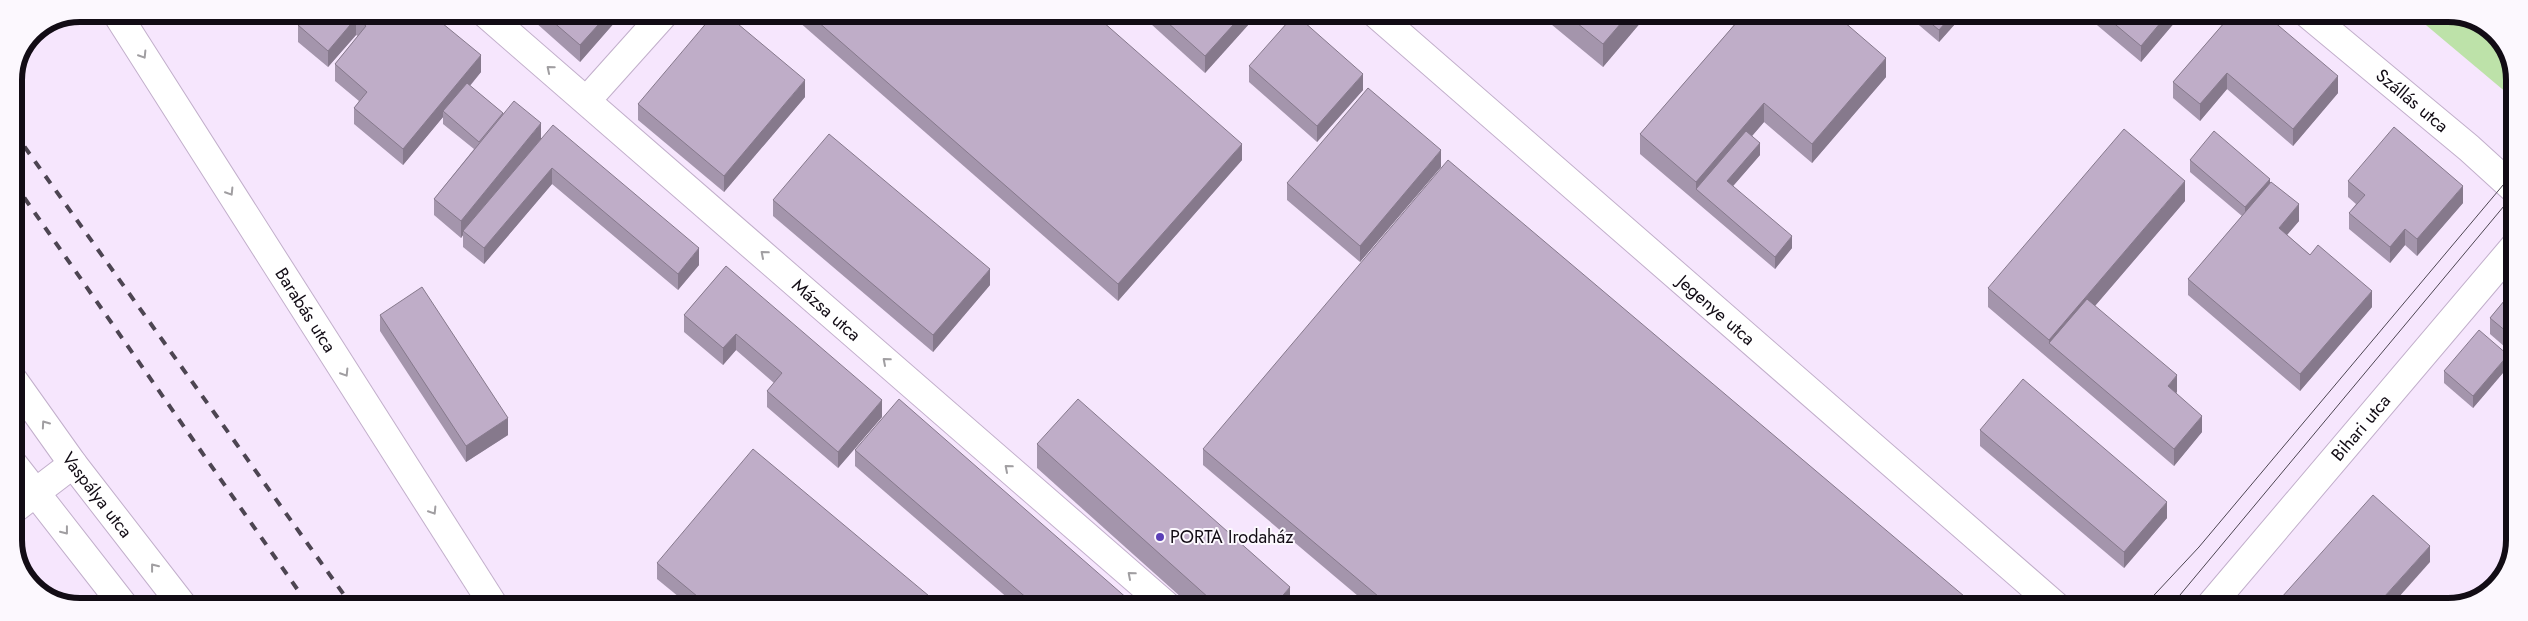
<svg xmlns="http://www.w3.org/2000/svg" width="2528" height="621" viewBox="0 0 2528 621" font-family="Jost,sans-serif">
	<rect width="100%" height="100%" fill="#f6e6fd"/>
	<!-- green -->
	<polygon fill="#bde2a9" points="2414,15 2461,15 2498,37 2514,75 2514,99"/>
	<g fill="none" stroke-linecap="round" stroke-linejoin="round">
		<defs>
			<g id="street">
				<path id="s1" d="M117,14L494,606"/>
				<path id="s2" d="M486,14L1168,607"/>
				<path id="s3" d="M1376,14L2057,607"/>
				<path id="s4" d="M2309,15L2469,148L2514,189"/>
				<polyline points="587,100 664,14"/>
				<polyline points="14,509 35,493"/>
			</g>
			<g id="secondary">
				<path id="s5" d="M14,381L73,464L183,606"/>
				<polyline points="14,465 124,606"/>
				<polyline points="35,493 73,464"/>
				<path id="s6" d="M2209,607L2514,247"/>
			</g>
		</defs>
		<!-- street casing -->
		<use href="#street" stroke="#c2afcb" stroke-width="30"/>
		<!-- secondary casing -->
		<use href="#secondary" stroke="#c2afcb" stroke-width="30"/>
		<!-- street -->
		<use href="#street" stroke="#fff" stroke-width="28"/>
		<!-- secondary -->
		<use href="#secondary" stroke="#fff" stroke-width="28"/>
		<!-- tram -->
		<g stroke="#4d4552" stroke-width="1">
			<polyline points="2143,607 2199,547 2514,172"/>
			<polyline points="2170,607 2514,194"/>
		</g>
		<!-- rail -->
		<g stroke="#4d4552" stroke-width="4" stroke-dasharray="9 9" stroke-linecap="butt">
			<polyline points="14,132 352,606"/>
			<polyline points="14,183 309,606"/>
		</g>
	</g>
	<!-- wall -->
	<g fill="#a495ac">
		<polygon points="289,14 431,14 481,72 470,86 503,113 541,139 699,265 678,290 552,184 484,264 463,247 463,235 461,238 434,215 434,199 474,149 443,124 443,117 403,165 354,124 354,108 359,101 335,81 335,64 358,36 356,35 328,67 298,42 298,25 300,23"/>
		<polygon points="526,14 622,14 580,62"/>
		<polygon points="790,14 1094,14 1242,160 1118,301"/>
		<polygon points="1140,14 1258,14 1205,73"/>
		<polygon points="1540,15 1647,15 1603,67"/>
		<polygon points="1743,15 1855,15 1847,24 1886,77 1812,163 1764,122 1752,136 1760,155 1733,186 1792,248 1775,269 1640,154 1640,134"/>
		<polygon points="1907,15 1963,15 1939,42"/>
		<polygon points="2085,15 2181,15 2141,62"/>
		<polygon points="2231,15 2338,93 2293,146 2227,89 2200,121 2173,98 2173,82"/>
		<polygon points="1249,66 1363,90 1317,142 1249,82"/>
		<polygon points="805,97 724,192 638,120 638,104"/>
		<polygon points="2190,160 2270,183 2299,221 2287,235 2372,307 2300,391 2188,295 2188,279 2242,216 2190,172"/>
		<polygon points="1441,167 1360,262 1287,200 1287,183"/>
		<polygon points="2348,181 2463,203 2417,256 2405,245 2390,263 2349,229 2349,213 2356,204 2348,197"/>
		<polygon points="773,200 990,285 933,352 773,216"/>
		<polygon points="2185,201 2095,306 2177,392 2176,393 2202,432 2174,466 1988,307 1988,288"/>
		<polygon points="726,266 882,417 838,468 767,407 767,391 774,383 736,350 723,365 684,332 684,315"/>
		<polygon points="2514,289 2513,354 2490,334 2490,318"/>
		<polygon points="380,315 508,435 466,462 380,331"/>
		<polygon points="2508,367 2473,408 2444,383 2444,371"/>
		<polygon points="1980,430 2167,518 2124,568 1980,446"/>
		<polygon points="1037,444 1290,607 1192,607 1037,468"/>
		<polygon points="1203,449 1977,607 1371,607 1203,465"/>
		<polygon points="855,450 1137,607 1017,606 855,466"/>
		<polygon points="657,563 941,606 690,606 657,579"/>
	</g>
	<!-- shaded-wall -->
	<g fill="#86798c">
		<polygon points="608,14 622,14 580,62 580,45"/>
		<polygon points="1243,14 1258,14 1205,73 1205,56"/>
		<polygon points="1628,15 1647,15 1603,67 1603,44"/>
		<polygon points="1841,15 1855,15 1838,36 1838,19"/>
		<polygon points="1952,15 1963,15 1939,42 1939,30"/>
		<polygon points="2167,15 2181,15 2141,62 2141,46"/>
		<polygon points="356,18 356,35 328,67 328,51"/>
		<polygon points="481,55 481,72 446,114 443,111 443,117 403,165 403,149"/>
		<polygon points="1886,58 1886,77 1812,163 1812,144"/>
		<polygon points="2227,73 2227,89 2200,121 2200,104"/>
		<polygon points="1363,74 1363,90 1317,142 1317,126"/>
		<polygon points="2338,76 2338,93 2293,146 2293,129"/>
		<polygon points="805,80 805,97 724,192 724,176"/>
		<polygon points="1764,103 1764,122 1702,194 1696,189 1696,182"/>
		<polygon points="541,123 541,139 463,231 463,235 461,238 461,221"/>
		<polygon points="1760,143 1760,155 1727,193 1727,181"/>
		<polygon points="1242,144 1242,160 1118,301 1118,284"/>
		<polygon points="1441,150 1441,167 1360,262 1360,246"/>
		<polygon points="552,168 552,184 484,264 484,248"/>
		<polygon points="2270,179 2270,191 2245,220 2245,207"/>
		<polygon points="2185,181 2185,201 2057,350 2049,343 2049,340"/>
		<polygon points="2463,186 2463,203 2417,256 2417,239"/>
		<polygon points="2299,204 2299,221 2279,244 2279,228"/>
		<polygon points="2405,229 2405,245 2390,263 2390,247"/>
		<polygon points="1792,236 1792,248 1775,269 1775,257"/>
		<polygon points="699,248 699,265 678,290 678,274"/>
		<polygon points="990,269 990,285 933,352 933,335"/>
		<polygon points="2372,291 2372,307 2300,391 2300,374"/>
		<polygon points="736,334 736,350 723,365 723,348"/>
		<polygon points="2508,355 2508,367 2473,408 2473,396"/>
		<polygon points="2177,375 2177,392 2168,403 2168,386"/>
		<polygon points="882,400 882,417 838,468 838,452"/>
		<polygon points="2202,416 2202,432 2174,466 2174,449"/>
		<polygon points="508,418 508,435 466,462 466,446"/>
		<polygon points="2167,502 2167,518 2124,568 2124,552"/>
		<polygon points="2430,546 2430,562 2390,607 2375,607"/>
		<polygon points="1290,587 1290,607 1273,607"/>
	</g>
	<!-- building -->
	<g fill="#bfadc8" stroke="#86798c">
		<polygon points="308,14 431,14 481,55 403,149 354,108 367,92 335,64 366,26 356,18 328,51 298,25"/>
		<polygon points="544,14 608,14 580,45"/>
		<polygon points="714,14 726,14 805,80 724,176 638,104"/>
		<polygon points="809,14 1094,14 1242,144 1118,284"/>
		<polygon points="1158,14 1243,14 1205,56"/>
		<polygon points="1295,14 1363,74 1317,126 1249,66"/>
		<polygon points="1567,15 1628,15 1603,44"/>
		<polygon points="1743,15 1836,15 1886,58 1812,144 1764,103 1696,182 1640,134"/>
		<polygon points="1921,15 1952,15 1939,30"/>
		<polygon points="2104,15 2167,15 2141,46"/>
		<polygon points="2231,15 2266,15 2338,76 2293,129 2227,73 2200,104 2173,82"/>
		<polygon points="467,83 503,113 479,142 443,111"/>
		<polygon points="1368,88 1441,150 1360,246 1287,183"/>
		<polygon points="514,101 541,123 461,221 434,199"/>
		<polygon points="553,125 699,248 678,274 552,168 484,248 463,231"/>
		<polygon points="2394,127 2463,186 2417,239 2405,229 2390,247 2349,213 2365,195 2348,181"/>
		<polygon points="2124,129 2185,181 2049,340 1988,288"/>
		<polygon points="1746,131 1760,143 1727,181 1792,236 1775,257 1696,189"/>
		<polygon points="2214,131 2270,179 2245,207 2190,160"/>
		<polygon points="829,134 990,269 933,335 773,200"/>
		<polygon points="1448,160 1977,607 1391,607 1203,449"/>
		<polygon points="2271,182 2299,204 2279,228 2310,255 2318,245 2372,291 2300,374 2188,279"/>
		<polygon points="726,266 882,400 838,452 767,391 782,373 736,334 723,348 684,315"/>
		<polygon points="422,287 508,418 466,446 380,315"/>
		<polygon points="2514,289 2513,337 2490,318"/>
		<polygon points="2087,299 2177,375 2168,386 2202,416 2174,449 2049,343"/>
		<polygon points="2479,330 2508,355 2473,396 2444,371"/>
		<polygon points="2023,379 2167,502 2124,552 1980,430"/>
		<polygon points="899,399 1137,607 1036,606 855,450"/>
		<polygon points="1078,399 1290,587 1273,607 1219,607 1037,444"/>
		<polygon points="753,449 941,606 709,606 657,563"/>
		<polygon points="2373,495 2430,546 2375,607 2273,607"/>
		<polygon points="2495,583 2489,593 2484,595"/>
	</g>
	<!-- one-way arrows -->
	<defs><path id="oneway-chevron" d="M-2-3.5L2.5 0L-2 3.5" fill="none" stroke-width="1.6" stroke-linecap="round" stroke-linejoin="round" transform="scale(1.25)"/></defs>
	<g stroke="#a09ea1">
		<use href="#oneway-chevron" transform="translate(143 55) rotate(58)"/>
		<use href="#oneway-chevron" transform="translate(550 69) rotate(-140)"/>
		<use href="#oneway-chevron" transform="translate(230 192) rotate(58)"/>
		<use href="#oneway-chevron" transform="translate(764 254) rotate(-139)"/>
		<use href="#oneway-chevron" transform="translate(886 361) rotate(-139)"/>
		<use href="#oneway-chevron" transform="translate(345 373) rotate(58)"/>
		<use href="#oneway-chevron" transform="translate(45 424) rotate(-125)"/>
		<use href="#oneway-chevron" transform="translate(1008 468) rotate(-139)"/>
		<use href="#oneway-chevron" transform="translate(433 511) rotate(58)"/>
		<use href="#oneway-chevron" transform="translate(65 531) rotate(52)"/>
		<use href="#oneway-chevron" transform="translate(154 567) rotate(-128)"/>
		<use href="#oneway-chevron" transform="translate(1131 575) rotate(-139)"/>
	</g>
	<!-- markers -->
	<circle fill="#5b3fb7" stroke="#fcf8fe" stroke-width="2" cx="1160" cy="537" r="5"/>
	<g text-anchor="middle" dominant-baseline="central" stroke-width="4" stroke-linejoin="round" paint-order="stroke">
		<!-- street labels -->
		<g font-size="18" fill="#120c15" stroke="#fcf8fe">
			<text stroke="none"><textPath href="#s4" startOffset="134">Szállás utca</textPath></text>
			<text stroke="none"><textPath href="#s1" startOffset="351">Barabás utca</textPath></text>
			<text stroke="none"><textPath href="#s2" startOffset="451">Mázsa utca</textPath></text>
			<text stroke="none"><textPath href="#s3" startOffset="451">Jegenye utca</textPath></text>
			<text stroke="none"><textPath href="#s6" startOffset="235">Bihari utca</textPath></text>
			<text stroke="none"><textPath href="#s5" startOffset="141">Vaspálya utca</textPath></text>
		</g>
		<!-- poi labels -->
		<g font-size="18" fill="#120c15" stroke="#fcf8fe" text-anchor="start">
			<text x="1170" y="537">PORTA Irodaház</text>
		</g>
	</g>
	<!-- crop -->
	<path d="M0 0H2528V621H0ZM80 22H2448A58 58 0 0 1 2506 80V540A58 58 0 0 1 2448 598H80A58 58 0 0 1 22 540V80A58 58 0 0 1 80 22Z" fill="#fcf8fe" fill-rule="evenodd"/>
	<path fill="none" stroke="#120c15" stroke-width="6" d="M80 22H2448A58 58 0 0 1 2506 80V540A58 58 0 0 1 2448 598H80A58 58 0 0 1 22 540V80A58 58 0 0 1 80 22Z"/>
</svg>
